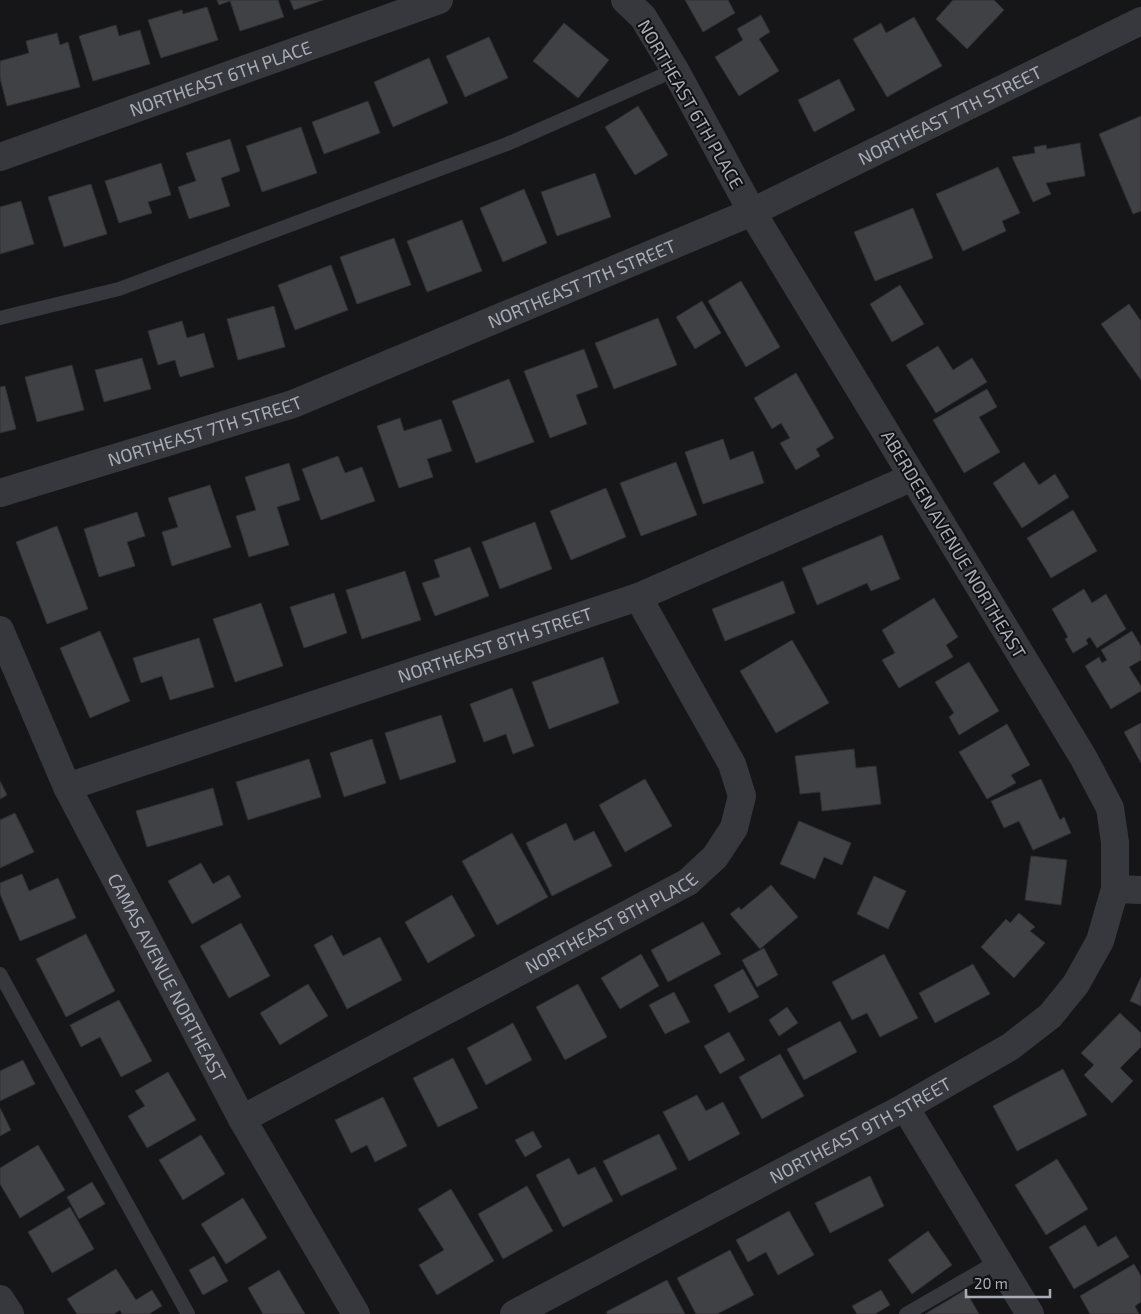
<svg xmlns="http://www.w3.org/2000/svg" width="1141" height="1314" viewBox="0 0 1141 1314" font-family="'Exo 2',sans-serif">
	<rect width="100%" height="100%" fill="#161618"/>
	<!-- building -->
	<g fill="#404145" stroke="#303034">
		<polygon points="217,0 278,0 284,17 240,31 230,1 219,5"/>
		<polygon points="290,0 323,0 294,10"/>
		<polygon points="685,0 728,0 735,13 703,32"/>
		<polygon points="953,0 994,0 1004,10 967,49 936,19"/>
		<polygon points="207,7 218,40 161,58 148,20 182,10 183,14"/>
		<polygon points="761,15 770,32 759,39 779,71 739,96 715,57 743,40 737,29"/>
		<polygon points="914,17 942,66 887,97 853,39 881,23 886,33"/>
		<polygon points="564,23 609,60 578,98 533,61"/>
		<polygon points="116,25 119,36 140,30 150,64 93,81 79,36"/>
		<polygon points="57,33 60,45 68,42 80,87 7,106 0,78 0,61 29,53 26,41"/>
		<polygon points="489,37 508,78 465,97 446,56"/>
		<polygon points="429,58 448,103 393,127 374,82"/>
		<polygon points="839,79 855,110 814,132 798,100"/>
		<polygon points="368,101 380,133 324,154 312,122"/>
		<polygon points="638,106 668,155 635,175 605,127"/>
		<polygon points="1141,116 1141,211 1133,214 1099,134"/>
		<polygon points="301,127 317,173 262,192 246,146"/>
		<polygon points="230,139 240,171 221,178 230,206 189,219 178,187 196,181 186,153"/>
		<polygon points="1080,143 1085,176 1046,183 1051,194 1033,202 1012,157 1035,153 1034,147 1046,145 1047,149"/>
		<polygon points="161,163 171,195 148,202 152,213 119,223 105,181"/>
		<polygon points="998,167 1020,213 1002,221 1006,231 963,251 936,194"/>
		<polygon points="595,173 611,217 557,236 541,192"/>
		<polygon points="91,184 107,234 64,247 48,197"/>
		<polygon points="524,189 547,243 503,262 480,208"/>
		<polygon points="21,201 34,244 0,254 0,207"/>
		<polygon points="913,208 933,258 875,281 854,232"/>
		<polygon points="462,220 482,271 427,292 407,241"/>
		<polygon points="394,238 411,285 357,304 340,257"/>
		<polygon points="331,265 348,310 295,330 278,285"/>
		<polygon points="741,281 780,347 746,367 708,301"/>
		<polygon points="900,285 924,324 892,342 870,304"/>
		<polygon points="702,301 721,333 695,349 676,317"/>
		<polygon points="1129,304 1141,321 1141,380 1101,324"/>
		<polygon points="274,306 285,347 238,360 227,319"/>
		<polygon points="658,318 677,365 614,389 595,343"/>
		<polygon points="182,321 187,338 204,333 214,367 180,377 175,360 158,365 148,331"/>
		<polygon points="938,346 953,370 972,358 987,382 936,413 906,365"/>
		<polygon points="584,349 598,387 576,395 587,424 550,438 524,371"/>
		<polygon points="142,358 151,389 104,402 95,370"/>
		<polygon points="72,365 84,410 37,422 25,377"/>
		<polygon points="796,373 834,438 816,449 820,456 796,470 780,443 790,438 781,423 772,429 754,398"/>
		<polygon points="509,379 534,442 476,463 452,401"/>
		<polygon points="5,386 16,429 0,433 0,387"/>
		<polygon points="987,389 997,407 979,417 1000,452 964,473 933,420"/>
		<polygon points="400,418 404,431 441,419 452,451 427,459 433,477 399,488 377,426"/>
		<polygon points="723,439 730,460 753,451 764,483 703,504 685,452"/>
		<polygon points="338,456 345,473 362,467 375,501 321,520 302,469"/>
		<polygon points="676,462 697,515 641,536 620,483"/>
		<polygon points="1024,462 1039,485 1055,474 1069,497 1022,528 993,483"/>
		<polygon points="289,463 300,500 277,507 289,545 249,557 236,516 256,510 245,477"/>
		<polygon points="210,485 231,547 172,566 162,532 178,527 168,498"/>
		<polygon points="606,488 626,537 571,560 550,511"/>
		<polygon points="1073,510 1097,551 1051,578 1027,538"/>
		<polygon points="137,512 145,536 127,542 135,566 99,577 84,529"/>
		<polygon points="535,522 552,569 500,589 482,542"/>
		<polygon points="57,526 88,609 47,624 16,542"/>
		<polygon points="882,535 900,579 871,591 867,583 817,605 802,568"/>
		<polygon points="470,547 489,596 435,616 422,583 440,577 434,560"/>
		<polygon points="405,571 421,620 362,639 346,590"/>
		<polygon points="783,581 795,613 725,641 712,609"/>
		<polygon points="1084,589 1092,603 1106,594 1126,629 1097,648 1090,637 1086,640 1088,644 1073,653 1065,639 1068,637 1052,609"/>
		<polygon points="334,593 347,633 304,648 290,607"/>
		<polygon points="934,598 958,637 946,645 953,657 899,688 882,660 895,653 882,630"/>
		<polygon points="261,603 283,666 235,682 213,619"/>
		<polygon points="100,631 130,701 90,718 60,648"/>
		<polygon points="1132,631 1141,646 1141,660 1129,667 1141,686 1141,691 1111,709 1085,666 1099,657 1102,663 1107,660 1101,650"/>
		<polygon points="199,638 214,687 170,700 162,676 141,683 133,658"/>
		<polygon points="792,640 829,703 776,733 740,671"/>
		<polygon points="603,657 619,703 549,729 532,682"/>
		<polygon points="969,662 999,711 959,735 949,717 954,713 935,682"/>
		<polygon points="512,688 534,746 513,754 506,734 484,742 470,704"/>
		<polygon points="441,715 456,762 400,780 385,733"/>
		<polygon points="1141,723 1141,763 1124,732"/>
		<polygon points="1007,724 1030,765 1011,775 1016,783 987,799 959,752"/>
		<polygon points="372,739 386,783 344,797 330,753"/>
		<polygon points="854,749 856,768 876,766 881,804 822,811 820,792 800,794 795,756"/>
		<polygon points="309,759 321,797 248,820 236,782"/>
		<polygon points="645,779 672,826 625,852 599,805"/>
		<polygon points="1041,779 1060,820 1064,817 1071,833 1033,850 1019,821 1004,828 991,801"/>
		<polygon points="0,781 7,795 0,799"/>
		<polygon points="213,788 223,825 147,847 136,811"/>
		<polygon points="15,813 34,852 0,868 0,820"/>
		<polygon points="799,821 851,843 842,865 824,857 815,879 780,864"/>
		<polygon points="566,823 574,841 594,831 612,866 552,896 526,843"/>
		<polygon points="512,833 548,897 497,925 462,861"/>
		<polygon points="1031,856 1067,860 1061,905 1025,900"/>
		<polygon points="201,863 213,884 229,875 241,897 192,924 168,881"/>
		<polygon points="22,874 29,891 58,878 76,918 20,941 0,894 0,883"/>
		<polygon points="874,876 906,891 888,929 857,914"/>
		<polygon points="771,885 798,917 760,949 730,914 739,907 741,910"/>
		<polygon points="452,895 475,936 428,963 405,922"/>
		<polygon points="1019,913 1035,927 1030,931 1045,943 1014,978 981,947 1006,919 1010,923"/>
		<polygon points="703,922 721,954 668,982 651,950"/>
		<polygon points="241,923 270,976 229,998 200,946"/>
		<polygon points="86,934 115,991 66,1017 36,959"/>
		<polygon points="332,935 343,956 380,937 402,980 347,1009 314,945"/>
		<polygon points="764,948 778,975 757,987 742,960"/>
		<polygon points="641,954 659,986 620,1009 601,978"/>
		<polygon points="884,954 918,1018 880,1037 867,1013 852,1020 832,982"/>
		<polygon points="973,964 990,994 935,1023 919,993"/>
		<polygon points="743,969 759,997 729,1013 714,985"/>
		<polygon points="1141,977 1141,1006 1130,1001"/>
		<polygon points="308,984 328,1016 280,1045 260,1013"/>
		<polygon points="578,984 607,1037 565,1060 536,1007"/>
		<polygon points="674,992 690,1022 665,1034 649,1005"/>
		<polygon points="119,1000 152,1061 121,1077 100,1037 81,1047 70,1025"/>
		<polygon points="787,1007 798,1023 779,1036 769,1020"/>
		<polygon points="1120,1013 1141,1033 1141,1047 1120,1068 1133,1081 1112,1103 1084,1075 1094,1065 1081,1053"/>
		<polygon points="840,1021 857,1052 804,1080 787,1049"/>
		<polygon points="513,1023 532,1060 486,1085 467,1048"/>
		<polygon points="729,1032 745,1060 720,1074 704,1046"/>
		<polygon points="780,1054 804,1096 762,1119 739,1077"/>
		<polygon points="453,1058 478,1108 438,1127 413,1078"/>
		<polygon points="23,1060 35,1084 0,1101 0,1071"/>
		<polygon points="1063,1069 1087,1115 1017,1151 993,1106"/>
		<polygon points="168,1072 196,1120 147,1148 128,1116 145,1106 135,1091"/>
		<polygon points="697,1095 706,1111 723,1102 740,1134 689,1161 663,1112"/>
		<polygon points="383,1097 407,1146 375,1162 367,1145 351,1153 335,1120"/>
		<polygon points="0,1108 11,1130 0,1136"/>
		<polygon points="533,1131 542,1147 525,1157 515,1140"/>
		<polygon points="659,1134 677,1169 621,1196 603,1161"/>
		<polygon points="201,1135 225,1174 183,1200 159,1160"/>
		<polygon points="38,1145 65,1190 20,1218 0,1184 0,1168"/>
		<polygon points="569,1158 578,1175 595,1167 613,1201 563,1227 536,1175"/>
		<polygon points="1057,1159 1088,1209 1046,1235 1015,1185"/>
		<polygon points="870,1176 884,1206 830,1233 815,1203"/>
		<polygon points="92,1182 105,1204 79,1219 67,1197"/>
		<polygon points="527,1186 553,1231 503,1259 478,1214"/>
		<polygon points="451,1189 494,1261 437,1295 419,1265 444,1250 418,1209"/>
		<polygon points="243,1198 267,1238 226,1264 201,1224"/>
		<polygon points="70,1207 94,1249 52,1273 28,1232"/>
		<polygon points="789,1211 814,1255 778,1275 766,1252 748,1262 736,1240"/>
		<polygon points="1085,1225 1098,1247 1116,1236 1129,1257 1074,1289 1049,1247"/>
		<polygon points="928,1231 952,1265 912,1294 888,1260"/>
		<polygon points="730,1250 754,1295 717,1314 696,1314 677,1278"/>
		<polygon points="214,1256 228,1281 203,1295 189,1270"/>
		<polygon points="1134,1264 1141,1276 1141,1302 1135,1306 1139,1314 1090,1314 1080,1296"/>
		<polygon points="116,1269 136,1300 152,1290 162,1306 149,1314 122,1314 120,1310 114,1314 77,1314 67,1299"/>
		<polygon points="279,1270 305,1314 263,1314 248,1288"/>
		<polygon points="667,1280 685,1314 608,1314 606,1312"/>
		<polygon points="881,1290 890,1305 875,1314 857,1314 852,1306"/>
		<polygon points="965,1290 979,1314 925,1314"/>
	</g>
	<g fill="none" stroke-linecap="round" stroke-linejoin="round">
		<!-- lane -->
		<g stroke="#37383d" stroke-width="14">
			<polyline points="0,318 119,289 507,144 675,70"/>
			<polyline points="0,974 188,1314"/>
			<polyline points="906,1314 998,1261"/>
		</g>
		<!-- street -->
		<g stroke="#37383d" stroke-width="28">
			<path id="s1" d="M0,157L439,0"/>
			<path id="s2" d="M0,493L293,404L752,212L1141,21"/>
			<path id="s3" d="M0,630L67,787L242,1119L356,1314"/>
			<path id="s4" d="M67,787L638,597L913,477"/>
			<polyline points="1115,889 1141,890"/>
			<polyline points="905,1107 1030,1314"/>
			<path id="s5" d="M242,1119L688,882L715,857L734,828L742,796L732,764L638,597"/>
			<polyline points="0,1299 10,1314"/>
			<path id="s6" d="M514,1314L905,1107L1010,1047L1050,1016L1076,984L1100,941L1115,889V842L1110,808L1083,757L752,212L675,70L643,17L625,0"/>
		</g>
	</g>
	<g text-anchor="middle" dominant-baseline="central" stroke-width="4" stroke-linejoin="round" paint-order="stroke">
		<!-- street labels -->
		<g font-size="18" fill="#a8adb8" stroke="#111113">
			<text stroke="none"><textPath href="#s1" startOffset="234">NORTHEAST 6TH PLACE</textPath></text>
			<text transform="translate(691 104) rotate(60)">NORTHEAST 6TH PLACE</text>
			<text stroke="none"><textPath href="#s2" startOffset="1024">NORTHEAST 7TH STREET</textPath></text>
			<text stroke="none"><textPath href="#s2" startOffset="619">NORTHEAST 7TH STREET</textPath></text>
			<text stroke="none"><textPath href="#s2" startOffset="214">NORTHEAST 7TH STREET</textPath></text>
			<text transform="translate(954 544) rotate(59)">ABERDEEN AVENUE NORTHEAST</text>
			<text stroke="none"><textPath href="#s4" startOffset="451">NORTHEAST 8TH STREET</textPath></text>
			<text stroke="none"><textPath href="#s5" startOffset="418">NORTHEAST 8TH PLACE</textPath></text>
			<text stroke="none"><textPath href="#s3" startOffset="386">CAMAS AVENUE NORTHEAST</textPath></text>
			<text stroke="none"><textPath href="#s6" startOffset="392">NORTHEAST 9TH STREET</textPath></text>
		</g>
	</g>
	<!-- scale -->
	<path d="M966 1289v8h84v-8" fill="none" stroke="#a8adb8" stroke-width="2.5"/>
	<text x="974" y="1289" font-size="15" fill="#a8adb8" stroke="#111113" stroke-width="4" paint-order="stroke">20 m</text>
</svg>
